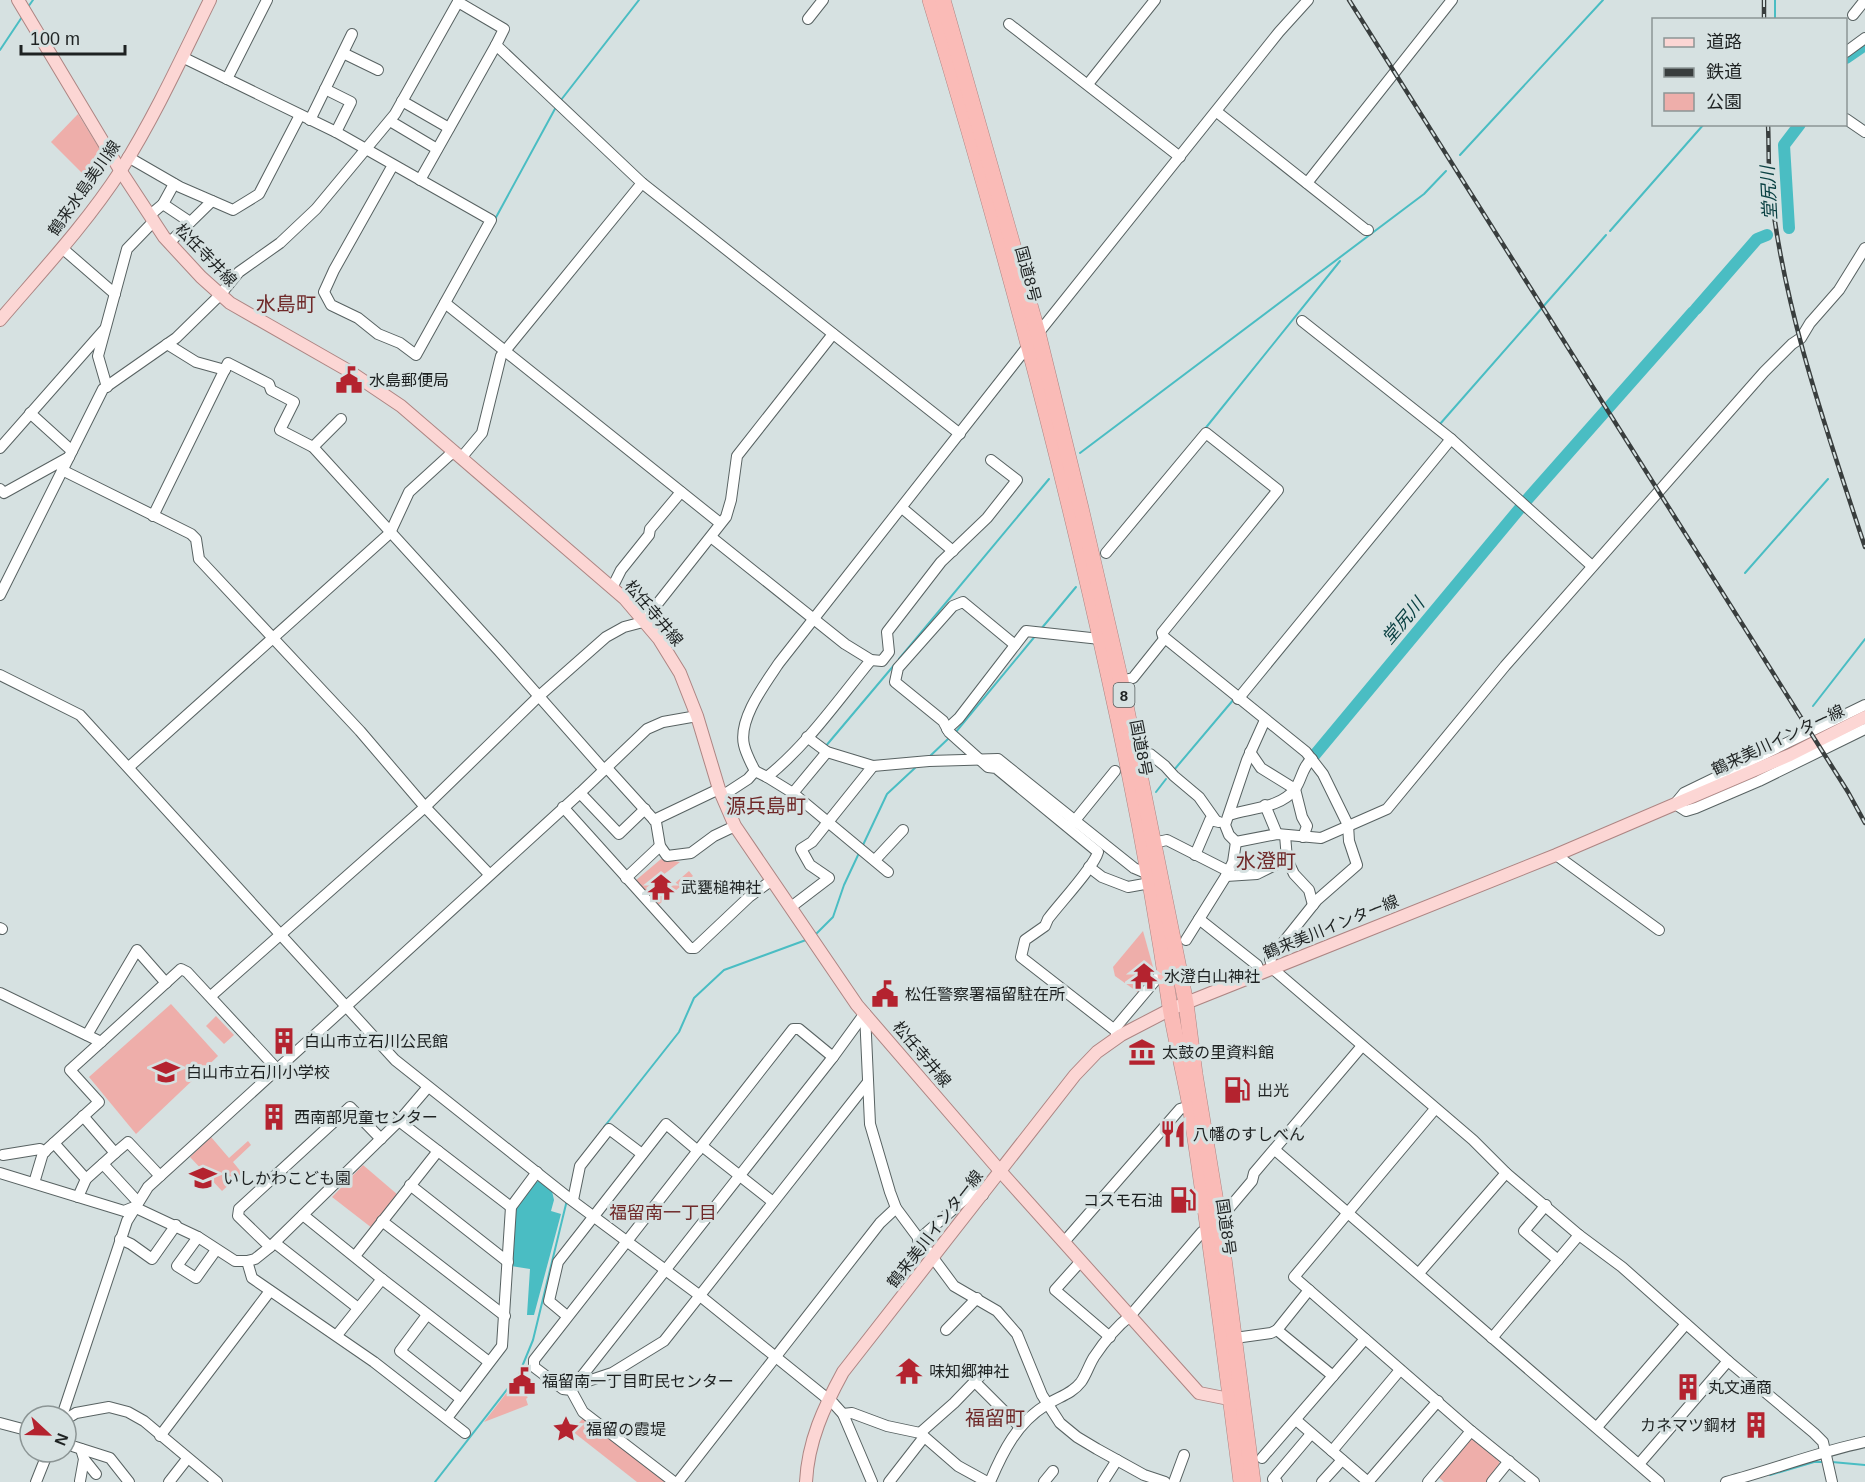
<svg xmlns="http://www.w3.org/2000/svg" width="1865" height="1482" viewBox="0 0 1865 1482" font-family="Helvetica,'Noto Sans JP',sans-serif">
	<rect width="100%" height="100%" fill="#d6e1e1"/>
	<!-- green -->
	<g fill="#eeaeaa">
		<polygon points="78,114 102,153 96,187 51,142"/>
		<polygon points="661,859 680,862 646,888 657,899 689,871 693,876 657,906 635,881"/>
		<polygon points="1143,931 1155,974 1139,993 1115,976 1113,967"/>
		<polygon points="171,1004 218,1056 136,1134 89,1077"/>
		<polygon points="216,1016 234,1035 224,1044 206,1026"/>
		<polygon points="211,1137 229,1158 248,1141 251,1145 233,1162 242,1173 222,1191 190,1157"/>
		<polygon points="363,1165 398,1195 372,1228 332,1197"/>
		<polygon points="511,1387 528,1397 526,1399 528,1405 484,1422"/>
		<polygon points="585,1416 667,1482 637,1482 572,1431"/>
		<polygon points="1469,1439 1473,1439 1499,1461 1500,1465 1486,1482 1444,1482 1437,1476"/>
	</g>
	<!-- water -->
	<polygon fill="#4abdc3" points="539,1181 552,1191 554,1200 551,1211 561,1214 534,1315 527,1315 530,1269 511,1266 513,1212 535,1182"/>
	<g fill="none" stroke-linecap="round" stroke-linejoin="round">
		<!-- stream -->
		<g stroke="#4abdc3" stroke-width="2">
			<polyline points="28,7 33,0"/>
			<polyline points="1775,20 1775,0"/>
			<polyline points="0,50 22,17"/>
			<polyline points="561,100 639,0"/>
			<polyline points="1460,155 1603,0"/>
			<polyline points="494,221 556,107"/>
			<polyline points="1610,231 1704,124"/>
			<polyline points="1442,426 1440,424 1606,235"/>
			<polyline points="1204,430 1340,261"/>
			<polyline points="1080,453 1424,194 1446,171"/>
			<polyline points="1745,573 1828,479"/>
			<polyline points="1041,629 1076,587"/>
			<polyline points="899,659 1049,479"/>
			<polyline points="1813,706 1865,639"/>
			<polyline points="955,733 1036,635"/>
			<polyline points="825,747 895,664"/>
			<polyline points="929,757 949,738"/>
			<polyline points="1174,770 1234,699"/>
			<polyline points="1156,792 1166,779"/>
			<polyline points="863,845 887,794 916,767"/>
			<polyline points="816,934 833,917 844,885 859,853"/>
			<polyline points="604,1127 679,1032 694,998 724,970 806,940"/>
			<polyline points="1832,1462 1865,1465"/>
			<polyline points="1770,1475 1814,1462 1823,1462"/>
			<polyline points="435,1482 519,1374 533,1340 567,1200"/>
		</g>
		<!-- river -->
		<g stroke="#4abdc3" stroke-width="12">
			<polyline points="1846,58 1865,45"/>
			<polyline points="1789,228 1784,145 1800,124"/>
			<polyline points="1696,309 1757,239 1767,235"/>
			<polyline points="1525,502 1693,312"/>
			<polyline points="1313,757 1521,507"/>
		</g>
		<defs>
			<g id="minor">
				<polyline points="458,2 504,29 496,45 642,183 960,434"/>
				<polyline points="1853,15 1865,0"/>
				<polyline points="808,19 823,0"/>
				<polyline points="1009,24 1180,157"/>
				<polyline points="1846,52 1865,38"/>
				<polyline points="343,53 378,70"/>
				<polyline points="182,57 336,132 491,220 416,355 400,343 378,334 358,318 331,305 324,292 334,270 393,165"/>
				<polyline points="227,79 267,0"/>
				<polyline points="1088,84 1155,0"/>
				<polyline points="325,89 351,102 336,132"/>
				<polyline points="402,101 449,128"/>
				<polyline points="1217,112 1366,230 1368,230"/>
				<polyline points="1846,119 1865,132"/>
				<polyline points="310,120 352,34"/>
				<polyline points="390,121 437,149"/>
				<polyline points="128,157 180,187 233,210 259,194 300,115"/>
				<polyline points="420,180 496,45"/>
				<polyline points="1307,183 1452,0"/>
				<polyline points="163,204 190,222"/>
				<polyline points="150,215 163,204 174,184"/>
				<polyline points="169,243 212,201"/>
				<polyline points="62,248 115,294"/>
				<polyline points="445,303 720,523"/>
				<polyline points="1302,321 1451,439 1592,566"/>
				<polyline points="167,344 196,362 225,370"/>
				<polyline points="107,387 98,356 127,249 154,221"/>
				<polyline points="30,413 72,451"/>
				<polyline points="313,447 341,419"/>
				<polyline points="0,448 104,330"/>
				<polyline points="461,458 482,433 501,356 505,351 642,183"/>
				<polyline points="62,470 191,534 196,539 199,559 360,731 425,807 489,874"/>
				<polyline points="0,489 4,493 69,457"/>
				<polyline points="902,508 953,551"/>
				<polyline points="153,516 228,363 269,384 271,390 294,402 280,430 313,447 499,651 604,770"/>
				<polyline points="711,537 845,644 871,660 882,661 889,652 887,632 941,562 987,518 1017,480 991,460"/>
				<polyline points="1106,553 1206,433 1278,490 1162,633 1164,639"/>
				<polyline points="612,588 621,570 649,535 650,529 681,492"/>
				<polyline points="0,595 103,389 176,338 220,295 239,272 280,243 316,209 395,114 459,0"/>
				<path d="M1015,645L963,602L953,606L898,668L895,682L943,721L949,732L988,767L996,768L1098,852C1094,867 1059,904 1048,919L1045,926L1025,940L1021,957L1116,1031"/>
				<polyline points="0,675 80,715 395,1060 570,1199 699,1295 834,1404 843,1414 872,1482"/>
				<polyline points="1121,681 1133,678 1165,638 1306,752 1323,774 1348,825 1349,841 1357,865 1317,900 1270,959 1273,969 1473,1140 1506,1173 1579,1235 1622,1267 1728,1361 1814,1433 1823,1442 1832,1482"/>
				<polyline points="1238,699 1451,439"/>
				<polyline points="1865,705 1684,793 1675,804 1686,811 1696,808 1759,781 1865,729"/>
				<polyline points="947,729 959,718 1026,631 1100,639"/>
				<polyline points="807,737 827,752 873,766 929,761 998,759 1134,868 1148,874"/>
				<polyline points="1250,752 1261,768 1295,789 1302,817 1307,826 1303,837"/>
				<polyline points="1146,753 1150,754 1165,766 1174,776 1199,797 1216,821"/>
				<polyline points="129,767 390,533 409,492 454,451"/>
				<polyline points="607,768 656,822 660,846 667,856 691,853 714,836 735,826"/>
				<path d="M755,771L767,777C807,745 838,700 871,660"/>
				<polyline points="767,777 793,793 888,872"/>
				<polyline points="580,793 619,834 645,809"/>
				<polyline points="793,793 827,752"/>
				<path d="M722,796L748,779L755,771C751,763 746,754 744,745C738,719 765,684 779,663L1028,346L1279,32L1308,0"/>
				<polyline points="1265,805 1277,834"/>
				<polyline points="563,807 690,948 695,948 749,897 772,880"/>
				<path d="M1229,815C1250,808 1281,808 1295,789C1302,779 1302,767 1312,759"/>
				<polyline points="654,820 719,789"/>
				<polyline points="1072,824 1115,771"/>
				<polyline points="1285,835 1287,859 1294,874 1309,890 1313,905"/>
				<polyline points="1236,842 1277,834 1321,838 1387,809 1505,666 1764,372 1792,344 1801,338 1810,323 1839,290 1865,248"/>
				<polyline points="1236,842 1229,835 1225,825 1247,760 1265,720"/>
				<polyline points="1153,843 1167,840 1228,871"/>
				<polyline points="1195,855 1210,820 1219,822"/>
				<polyline points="1556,855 1659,930"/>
				<polyline points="875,860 903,830"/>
				<polyline points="1089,867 1102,877 1128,887 1150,883"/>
				<polyline points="1226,876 1257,874 1287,859"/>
				<polyline points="626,878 660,846"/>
				<polyline points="791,907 829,878 810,865 801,849 812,842 873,766"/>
				<polyline points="1199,919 1257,965 1260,973"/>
				<polyline points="0,928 2,929"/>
				<polyline points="1186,940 1226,876 1233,862 1236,842"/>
				<polyline points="0,993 101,1042 181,969 187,972 277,1069"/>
				<polyline points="211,996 425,807 538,697 606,637 624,627 643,622 726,517 731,500 737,456 833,334"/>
				<polyline points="865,1013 870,1124 890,1192 896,1208 954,1286 997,1311 1017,1334 1042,1395 1060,1423 1077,1437 1097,1449 1144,1475 1165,1482"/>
				<polyline points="87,1035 137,950 166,983"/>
				<polyline points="1116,1035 1116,1027 1159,976"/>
				<polyline points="1435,1109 1294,1277 1471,1431 1534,1482"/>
				<polyline points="83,1116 115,1153 128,1142 160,1176"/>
				<polyline points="399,1121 511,1207"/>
				<polyline points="54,1143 86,1179"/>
				<polyline points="702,1146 773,1202"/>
				<polyline points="1275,1150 1659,1482"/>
				<polyline points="3,1155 40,1149 45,1152"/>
				<polyline points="103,1164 138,1202"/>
				<polyline points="0,1173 124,1211 134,1207 198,1237 235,1261 247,1261 255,1259 270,1247 399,1121 428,1087"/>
				<polyline points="34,1183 43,1153 99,1102 70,1070 101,1042"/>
				<polyline points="410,1185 508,1262"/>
				<polyline points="78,1197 86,1179 115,1153"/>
				<polyline points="573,1200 580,1166 609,1129 642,1154"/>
				<polyline points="1546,1205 1524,1231 1558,1260"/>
				<polyline points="303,1215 382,1279 489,1362"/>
				<polyline points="1219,1220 1252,1181 1254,1173 1362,1046"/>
				<polyline points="382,1221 505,1316"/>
				<polyline points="198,1237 177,1266 196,1278 216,1250"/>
				<polyline points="120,1239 131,1244 152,1259 176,1225"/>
				<polyline points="918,1240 973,1192 983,1195"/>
				<polyline points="1064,1242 1180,1109 1190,1106"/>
				<polyline points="275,1243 358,1308"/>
				<polyline points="270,1247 238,1216 239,1209 350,1107 381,1139"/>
				<polyline points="355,1256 438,1151"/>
				<polyline points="247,1261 252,1278 374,1362 465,1433"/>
				<polyline points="1081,1261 1055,1290 1110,1337"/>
				<polyline points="1419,1273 1506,1173"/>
				<polyline points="427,1315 400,1351 461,1399"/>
				<polyline points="567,1316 549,1301 558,1262 666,1124 698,1151"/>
				<polyline points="946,1330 977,1298"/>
				<polyline points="1277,1330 1333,1376"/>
				<polyline points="337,1335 382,1279"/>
				<polyline points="1235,1338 1271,1333 1277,1330 1309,1290"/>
				<polyline points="1492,1338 1579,1235"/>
				<polyline points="580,1380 585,1382 612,1373 664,1341 868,1082"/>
				<polyline points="975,1382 1019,1426"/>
				<polyline points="571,1390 833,1057 865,1013"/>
				<polyline points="843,1414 852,1413 887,1426 920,1433 958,1466 987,1482"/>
				<polyline points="62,1416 127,1221 148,1187 580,793 647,729 663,722 697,716"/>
				<polyline points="447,1418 502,1346 511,1207 537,1172"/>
				<polyline points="66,1419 76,1413 109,1407 128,1412 144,1421 217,1482"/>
				<polyline points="1296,1420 1368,1482 1438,1401"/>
				<polyline points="0,1423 30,1431"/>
				<polyline points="1597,1427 1686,1324"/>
				<polyline points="920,1433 954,1403 982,1374"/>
				<polyline points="160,1436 270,1291"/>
				<polyline points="66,1444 110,1458 129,1482"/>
				<polyline points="1332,1451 1400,1370"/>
				<polyline points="1262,1458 1365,1339"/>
				<polyline points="84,1459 96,1474"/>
				<polyline points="1639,1464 1728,1361"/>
				<polyline points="80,1481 84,1459 81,1449"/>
				<polyline points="36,1482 48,1452"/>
				<polyline points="169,1482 187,1459"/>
				<polyline points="674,1482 583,1412 571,1390 563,1389 534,1367 534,1360 793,1029 799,1029 833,1057"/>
				<polyline points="678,1482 880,1223 896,1208"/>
				<polyline points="889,1482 924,1437"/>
				<path d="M990,1482C1003,1451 1017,1423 1046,1405C1058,1397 1072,1394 1081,1382C1086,1375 1089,1365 1094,1357C1104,1342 1116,1327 1130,1316L1202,1232"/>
				<polyline points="1044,1482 1053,1471"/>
				<polyline points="1103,1482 1117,1460"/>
				<polyline points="1174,1482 1184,1455"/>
				<polyline points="1277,1482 1273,1479 1311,1434"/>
				<polyline points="1322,1482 1342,1460"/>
				<polyline points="1428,1482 1471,1431"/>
				<polyline points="1492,1482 1509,1461"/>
				<path d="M1726,1482C1772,1470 1818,1452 1865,1442"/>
			</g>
			<g id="major">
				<polyline points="18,0 120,170 164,237 201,277 230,303 349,371 401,406 625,599 659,639 680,673 697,716 719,789 735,826 857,1005 1001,1172 1199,1393 1239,1401"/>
				<path d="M0,320C41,272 86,224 121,170C155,116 182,57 210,0"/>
				<path d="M806,1482C808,1441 824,1407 843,1372L1075,1075L1097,1052L1121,1035L1171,1009L1556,855L1790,755L1865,717"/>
			</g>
			<g id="highway">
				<path d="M930,0C998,224 1059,449 1109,678C1133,786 1154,897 1170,1007C1176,1042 1185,1077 1191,1112C1210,1235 1225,1358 1241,1482"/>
				<polyline points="943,0 1038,333 1081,508 1121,681 1186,1003 1195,1074 1219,1220 1253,1482"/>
			</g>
		</defs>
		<!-- minor casing -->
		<use href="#minor" stroke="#586262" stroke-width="12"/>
		<!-- major casing -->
		<use href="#major" stroke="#ad8583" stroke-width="14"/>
		<!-- highway casing -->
		<use href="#highway" stroke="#ad8583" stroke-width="16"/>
		<!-- minor -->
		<use href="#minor" stroke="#fff" stroke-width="10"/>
		<!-- major -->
		<use href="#major" stroke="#fcd6d4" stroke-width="12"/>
		<!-- highway -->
		<use href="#highway" stroke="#fabbb7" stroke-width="15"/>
		<defs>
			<g id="rail">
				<polyline points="1349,0 1848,792 1865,823"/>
				<polyline points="1764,0 1764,20"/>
				<path d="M1768,124C1769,144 1768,164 1770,184C1783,308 1826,429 1865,547"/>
			</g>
		</defs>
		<!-- rail casing -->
		<use href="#rail" stroke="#393e3e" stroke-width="4.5"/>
		<!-- rail -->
		<use href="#rail" stroke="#d6e1e1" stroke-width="2" stroke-dasharray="7" stroke-linecap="butt"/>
	</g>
	<!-- icons -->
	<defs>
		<symbol id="civic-bare" viewBox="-9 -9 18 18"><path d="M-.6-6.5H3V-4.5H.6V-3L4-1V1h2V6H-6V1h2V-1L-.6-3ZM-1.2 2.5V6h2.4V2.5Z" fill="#b4232f" stroke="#d6e1e1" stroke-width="2.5" paint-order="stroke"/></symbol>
		<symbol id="temple-bare" viewBox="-9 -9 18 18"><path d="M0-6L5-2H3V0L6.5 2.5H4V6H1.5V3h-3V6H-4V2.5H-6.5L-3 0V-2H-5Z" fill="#b4232f" stroke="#d6e1e1" stroke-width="2.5" paint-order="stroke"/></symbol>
		<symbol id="building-bare" viewBox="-9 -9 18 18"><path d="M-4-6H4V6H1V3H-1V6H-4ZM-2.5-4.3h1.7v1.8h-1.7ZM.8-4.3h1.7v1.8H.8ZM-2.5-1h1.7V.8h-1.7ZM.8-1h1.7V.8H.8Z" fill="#b4232f" stroke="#d6e1e1" stroke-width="2.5" paint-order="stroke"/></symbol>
		<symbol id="museum-bare" viewBox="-9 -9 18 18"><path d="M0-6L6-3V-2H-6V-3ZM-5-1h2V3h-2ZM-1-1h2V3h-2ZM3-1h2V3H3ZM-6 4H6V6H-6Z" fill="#b4232f" stroke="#d6e1e1" stroke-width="2.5" paint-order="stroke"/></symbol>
		<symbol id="school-bare" viewBox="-9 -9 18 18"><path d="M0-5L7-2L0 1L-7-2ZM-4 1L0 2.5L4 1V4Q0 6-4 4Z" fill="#b4232f" stroke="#d6e1e1" stroke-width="2.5" paint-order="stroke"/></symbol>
		<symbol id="fuel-bare" viewBox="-9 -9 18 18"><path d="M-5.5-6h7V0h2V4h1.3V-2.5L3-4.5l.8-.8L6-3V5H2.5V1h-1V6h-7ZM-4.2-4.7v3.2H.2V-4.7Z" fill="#b4232f" stroke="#d6e1e1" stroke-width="2.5" paint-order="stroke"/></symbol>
		<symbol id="restaurant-bare" viewBox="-9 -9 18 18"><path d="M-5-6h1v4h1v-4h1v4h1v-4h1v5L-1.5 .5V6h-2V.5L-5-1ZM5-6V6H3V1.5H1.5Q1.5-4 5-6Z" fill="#b4232f" stroke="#d6e1e1" stroke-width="2.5" paint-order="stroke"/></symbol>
		<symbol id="sight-bare" viewBox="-9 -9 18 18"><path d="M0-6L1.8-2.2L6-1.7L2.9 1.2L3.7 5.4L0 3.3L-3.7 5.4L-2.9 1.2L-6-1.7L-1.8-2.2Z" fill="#b4232f" stroke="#d6e1e1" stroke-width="2.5" paint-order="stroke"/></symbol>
	</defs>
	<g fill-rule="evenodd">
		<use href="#civic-bare" x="330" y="361" width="38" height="38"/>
		<use href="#temple-bare" x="642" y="868" width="38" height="38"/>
		<use href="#temple-bare" x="1125" y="957" width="38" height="38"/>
		<use href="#civic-bare" x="866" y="975" width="38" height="38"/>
		<use href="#building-bare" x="265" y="1022" width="38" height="38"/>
		<use href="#museum-bare" x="1123" y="1033" width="38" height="38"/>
		<use href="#school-bare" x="147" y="1053" width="38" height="38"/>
		<use href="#fuel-bare" x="1218" y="1071" width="38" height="38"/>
		<use href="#building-bare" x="255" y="1098" width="38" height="38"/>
		<use href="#restaurant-bare" x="1154" y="1115" width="38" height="38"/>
		<use href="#school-bare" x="184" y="1159" width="38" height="38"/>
		<use href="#fuel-bare" x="1164" y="1181" width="38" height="38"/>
		<use href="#temple-bare" x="890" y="1352" width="38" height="38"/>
		<use href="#civic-bare" x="503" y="1362" width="38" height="38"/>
		<use href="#building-bare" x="1669" y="1368" width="38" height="38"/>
		<use href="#building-bare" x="1737" y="1406" width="38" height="38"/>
		<use href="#sight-bare" x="547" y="1410" width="38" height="38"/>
	</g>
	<g text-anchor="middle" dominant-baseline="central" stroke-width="6" stroke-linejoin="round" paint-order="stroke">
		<!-- shield labels -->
		<rect fill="#d6e1e1" stroke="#555b5b" stroke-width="1.5" x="1113.5" y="683" width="21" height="24" rx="4.5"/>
		<g font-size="15" font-weight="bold" fill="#1e2222">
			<text x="1124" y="695">8</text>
		</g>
		<!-- street labels -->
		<g font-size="16" fill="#1e2222" stroke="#d6e1e1">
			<text transform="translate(84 188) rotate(-55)">鶴来水島美川線</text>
			<text transform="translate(206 255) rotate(46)">松任寺井線</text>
			<text transform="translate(1028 274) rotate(75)">国道8号</text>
			<text transform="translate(654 613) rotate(50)">松任寺井線</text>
			<text transform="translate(1778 740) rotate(-25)">鶴来美川インター線</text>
			<text transform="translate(1141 748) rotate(79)">国道8号</text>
			<text transform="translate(1331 927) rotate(-22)">鶴来美川インター線</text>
			<text transform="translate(922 1054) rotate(50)">松任寺井線</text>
			<text transform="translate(1226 1227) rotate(82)">国道8号</text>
			<text transform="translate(935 1229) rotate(-52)">鶴来美川インター線</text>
		</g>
		<!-- poi labels -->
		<g font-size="16" fill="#1e2222" stroke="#d6e1e1" text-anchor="start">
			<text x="369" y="380">水島郵便局</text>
			<text x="681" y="887">武甕槌神社</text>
			<text x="1164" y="976">水澄白山神社</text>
			<text x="905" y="994">松任警察署福留駐在所</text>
			<text x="304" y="1041">白山市立石川公民館</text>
			<text x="1162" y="1052">太鼓の里資料館</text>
			<text x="186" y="1072">白山市立石川小学校</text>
			<text x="1257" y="1090">出光</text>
			<text x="294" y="1117">西南部児童センター</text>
			<text x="1193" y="1134">八幡のすしべん</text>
			<text x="223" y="1178">いしかわこども園</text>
			<text x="1163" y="1200" text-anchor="end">コスモ石油</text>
			<text x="929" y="1371">味知郷神社</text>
			<text x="542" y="1381">福留南一丁目町民センター</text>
			<text x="1708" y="1387">丸文通商</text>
			<text x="1736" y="1425" text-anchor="end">カネマツ鋼材</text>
			<text x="586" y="1429">福留の霞堤</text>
		</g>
		<!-- water labels -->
		<g font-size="18" font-style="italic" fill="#0b4143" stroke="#d6e1e1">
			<text transform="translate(1769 193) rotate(-93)">堂尻川</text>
			<text transform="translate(1403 621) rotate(-50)">堂尻川</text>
		</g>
		<!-- neighbourhood labels -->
		<g font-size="18" fill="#6f2929" stroke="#d6e1e1">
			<text x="663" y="1213">福留南一丁目</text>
		</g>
		<!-- quarter labels -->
		<g font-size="20" fill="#6f2929" stroke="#d6e1e1">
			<text x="286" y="304">水島町</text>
			<text x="766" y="806">源兵島町</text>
			<text x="1266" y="861">水澄町</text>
			<text x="995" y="1418">福留町</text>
		</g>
	</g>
	<!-- legend -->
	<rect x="1652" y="18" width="195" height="108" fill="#d6e1e1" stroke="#8c9595" stroke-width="1.5"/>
	<rect x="1664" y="38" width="30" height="9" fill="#fcd6d4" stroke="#8c9595" stroke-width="1.5"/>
	<text x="1706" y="48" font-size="18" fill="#1e2222">道路</text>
	<rect x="1664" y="68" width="30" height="9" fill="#393e3e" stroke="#8c9595" stroke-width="1.5"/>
	<text x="1706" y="78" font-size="18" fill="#1e2222">鉄道</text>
	<rect x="1664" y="93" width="30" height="18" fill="#eeaeaa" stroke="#8c9595" stroke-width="1.5"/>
	<text x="1706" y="108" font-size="18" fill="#1e2222">公園</text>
	<!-- north arrow -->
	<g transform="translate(48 1434) rotate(112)"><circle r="28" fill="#d6e1e1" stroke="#8c9595" stroke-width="1.5"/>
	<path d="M0-4.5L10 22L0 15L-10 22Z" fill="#b4232f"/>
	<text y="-9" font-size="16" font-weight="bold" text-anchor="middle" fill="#1e2222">N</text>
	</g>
	<!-- scale -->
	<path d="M21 45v9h104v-9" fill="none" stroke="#1e2222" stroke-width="3"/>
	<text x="30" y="45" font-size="18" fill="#1e2222" stroke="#d6e1e1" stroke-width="4.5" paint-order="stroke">100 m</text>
</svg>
